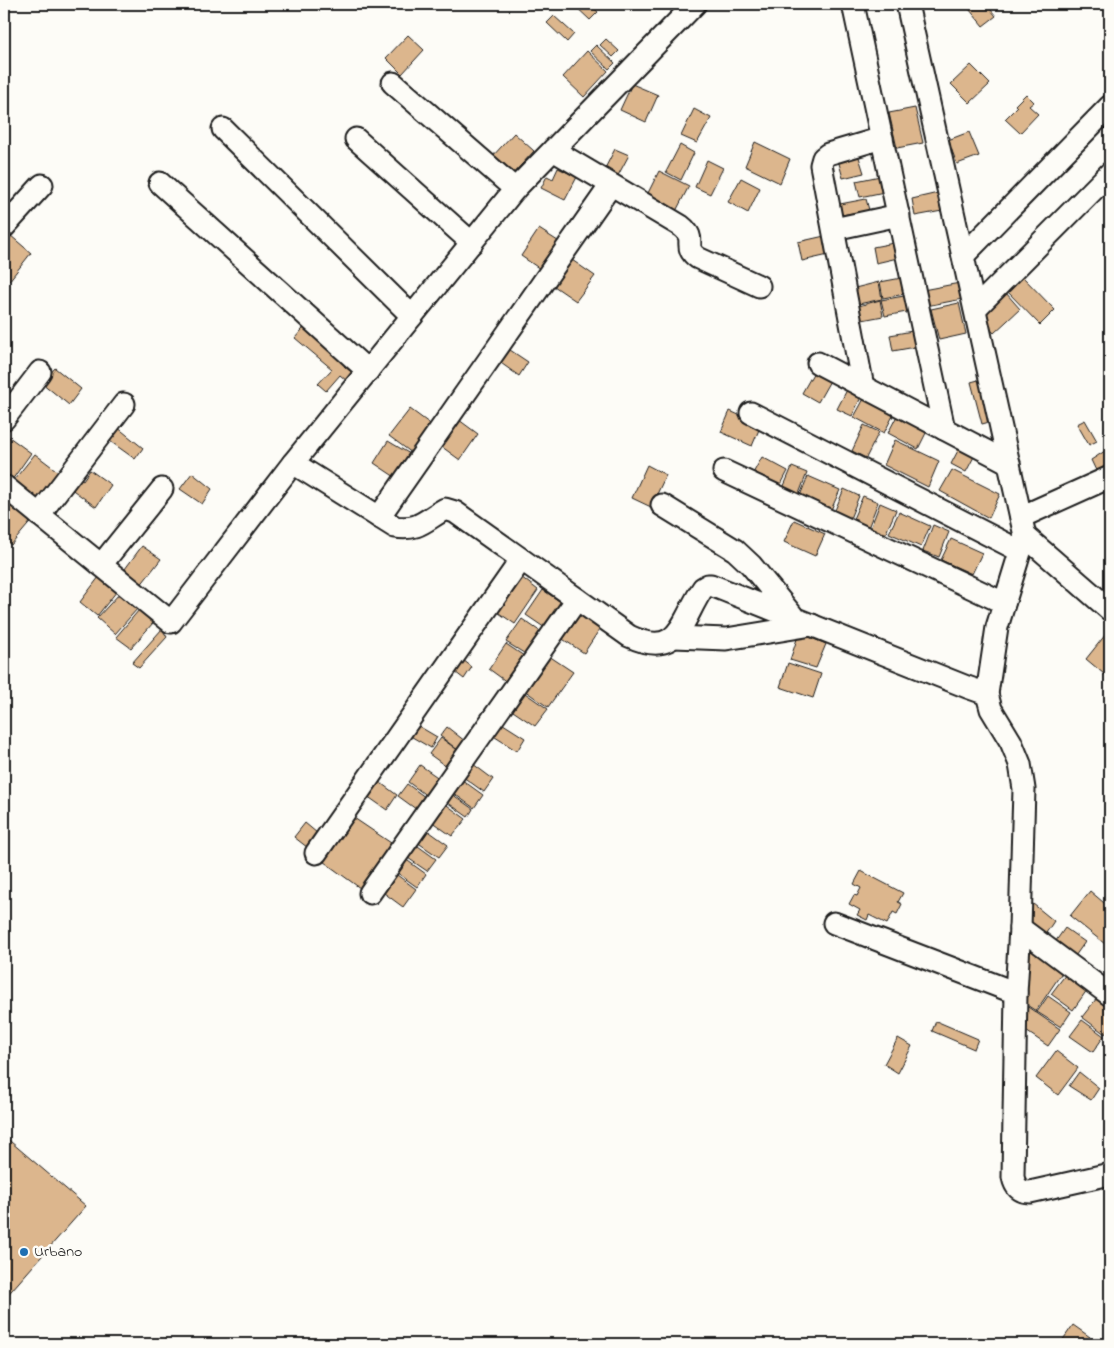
<svg xmlns="http://www.w3.org/2000/svg" width="1114" height="1348" viewBox="0 0 1114 1348" font-family="'Indie Flower',sans-serif">
	<rect width="100%" height="100%" fill="#fdfcf7"/>
	<filter id="ink" filterUnits="userSpaceOnUse"><feTurbulence type="fractalNoise" baseFrequency=".02" numOctaves="2"/><feDisplacementMap in="SourceGraphic" scale="10" xChannelSelector="R" yChannelSelector="G"/><feConvolveMatrix kernelMatrix="1 2 1 2 8 2 1 2 1" color-interpolation-filters="sRGB"/></filter>
	<g filter="url(#ink)">
		<!-- building -->
		<g fill="#dcb68d" stroke="#1c1c1c">
			<polygon points="573,4 589,4 598,12 590,20"/>
			<polygon points="965,4 986,4 996,16 983,26"/>
			<polygon points="554,16 574,34 567,42 547,23"/>
			<polygon points="408,35 424,50 402,74 386,58"/>
			<polygon points="606,39 619,51 613,57 600,45"/>
			<polygon points="596,45 615,63 609,69 590,51"/>
			<polygon points="587,51 608,71 584,97 563,77"/>
			<polygon points="971,65 990,84 970,103 951,84"/>
			<polygon points="632,84 658,95 646,122 620,110"/>
			<polygon points="1026,94 1034,102 1029,106 1038,114 1020,133 1005,119 1017,107 1015,105"/>
			<polygon points="915,108 923,143 897,148 889,113"/>
			<polygon points="694,109 711,118 697,143 681,136"/>
			<polygon points="969,132 979,156 957,164 948,140"/>
			<polygon points="514,133 534,151 511,176 491,158"/>
			<polygon points="755,142 790,159 780,183 745,166"/>
			<polygon points="680,145 694,153 681,180 666,172"/>
			<polygon points="615,149 629,155 614,183 601,176"/>
			<polygon points="857,151 864,173 843,178 837,156"/>
			<polygon points="707,160 723,168 710,194 695,187"/>
			<polygon points="558,168 577,177 565,200 541,188 547,176 553,179"/>
			<polygon points="659,171 689,186 674,215 645,199"/>
			<polygon points="885,175 889,191 860,197 856,181"/>
			<polygon points="741,178 760,188 748,213 728,202"/>
			<polygon points="938,193 942,211 915,216 912,199"/>
			<polygon points="866,199 869,210 842,215 840,204"/>
			<polygon points="539,229 561,243 543,271 521,256"/>
			<polygon points="10,235 31,253 9,281 4,276 4,243"/>
			<polygon points="829,235 833,254 802,261 798,242"/>
			<polygon points="899,242 902,257 876,263 873,247"/>
			<polygon points="572,260 595,276 576,301 554,286"/>
			<polygon points="1021,275 1055,310 1040,325 1006,290"/>
			<polygon points="907,277 910,293 883,298 880,282"/>
			<polygon points="879,282 882,299 854,305 851,289"/>
			<polygon points="965,282 968,298 926,306 923,290"/>
			<polygon points="1006,293 1020,309 994,333 980,318"/>
			<polygon points="910,295 912,311 885,316 881,300"/>
			<polygon points="880,300 883,316 857,321 855,307"/>
			<polygon points="959,303 966,334 939,340 931,309"/>
			<polygon points="308,323 350,359 344,366 355,375 348,382 340,375 326,391 318,384 332,369 295,338"/>
			<polygon points="918,330 921,346 893,351 890,335"/>
			<polygon points="507,348 528,362 519,376 498,361"/>
			<polygon points="55,368 81,389 69,405 42,383"/>
			<polygon points="815,370 831,379 818,402 802,393"/>
			<polygon points="982,379 993,421 982,424 971,382"/>
			<polygon points="849,386 863,393 852,416 837,409"/>
			<polygon points="866,395 896,410 884,433 854,417"/>
			<polygon points="410,409 433,426 412,453 389,436"/>
			<polygon points="730,411 761,425 752,446 721,432"/>
			<polygon points="899,412 929,427 918,449 888,433"/>
			<polygon points="455,417 478,434 460,460 438,444"/>
			<polygon points="1085,420 1097,441 1089,445 1077,424"/>
			<polygon points="864,425 879,432 866,458 852,451"/>
			<polygon points="117,427 143,448 135,459 107,439"/>
			<polygon points="5,434 31,453 12,480 4,475"/>
			<polygon points="895,440 939,461 928,487 884,465"/>
			<polygon points="388,441 410,454 395,477 374,463"/>
			<polygon points="963,441 978,449 966,472 951,464"/>
			<polygon points="1105,451 1110,463 1110,474 1100,479 1091,460"/>
			<polygon points="35,454 60,473 39,500 14,480"/>
			<polygon points="762,457 788,471 777,492 751,477"/>
			<polygon points="647,465 666,475 651,507 632,498"/>
			<polygon points="792,467 807,473 797,499 781,493"/>
			<polygon points="90,470 111,485 96,507 70,488 79,477 83,480"/>
			<polygon points="952,470 1000,494 989,518 940,491"/>
			<polygon points="192,473 212,489 202,504 180,489"/>
			<polygon points="808,476 840,490 830,512 799,498"/>
			<polygon points="844,489 859,496 849,521 833,515"/>
			<polygon points="863,496 878,502 868,528 852,521"/>
			<polygon points="10,499 33,519 11,545 4,539 4,506"/>
			<polygon points="880,503 896,510 885,535 870,529"/>
			<polygon points="899,512 930,526 921,547 889,533"/>
			<polygon points="794,520 825,534 815,556 784,542"/>
			<polygon points="933,525 949,532 939,557 923,551"/>
			<polygon points="951,539 982,553 972,574 941,560"/>
			<polygon points="142,546 161,559 140,586 122,573"/>
			<polygon points="99,577 117,591 97,616 80,602"/>
			<polygon points="521,577 538,590 515,624 496,611"/>
			<polygon points="543,590 565,605 548,630 526,615"/>
			<polygon points="120,593 138,608 115,634 97,618"/>
			<polygon points="139,610 153,623 131,648 116,637"/>
			<polygon points="579,614 601,627 584,653 561,638"/>
			<polygon points="522,619 547,636 532,658 506,642"/>
			<polygon points="162,629 167,637 139,668 132,663"/>
			<polygon points="799,633 826,644 816,668 790,660"/>
			<polygon points="1106,634 1110,638 1110,679 1086,659"/>
			<polygon points="506,644 530,660 511,685 489,669"/>
			<polygon points="549,656 573,672 548,707 524,690"/>
			<polygon points="463,660 472,667 464,679 455,672"/>
			<polygon points="788,663 821,674 813,698 780,687"/>
			<polygon points="522,691 548,709 535,726 510,709"/>
			<polygon points="500,722 525,738 517,751 492,735"/>
			<polygon points="415,724 437,737 431,748 407,734"/>
			<polygon points="447,727 470,745 463,754 440,736"/>
			<polygon points="441,738 463,754 451,770 429,754"/>
			<polygon points="469,761 493,779 484,792 459,774"/>
			<polygon points="420,765 443,781 431,799 408,782"/>
			<polygon points="458,777 483,795 474,808 449,790"/>
			<polygon points="378,781 397,795 387,810 367,796"/>
			<polygon points="407,784 429,800 420,812 398,796"/>
			<polygon points="449,792 473,809 468,817 444,800"/>
			<polygon points="440,800 466,819 452,836 428,819"/>
			<polygon points="351,816 397,847 364,891 320,859"/>
			<polygon points="305,823 323,838 312,851 294,837"/>
			<polygon points="423,827 448,845 439,857 414,840"/>
			<polygon points="411,841 436,859 427,871 402,854"/>
			<polygon points="401,856 426,874 417,887 392,869"/>
			<polygon points="861,871 903,893 898,902 902,904 897,914 893,912 887,924 869,915 867,920 857,915 860,910 849,904 854,895 857,896 861,888 854,884"/>
			<polygon points="397,875 416,889 403,907 384,893"/>
			<polygon points="1090,891 1110,908 1110,948 1070,916"/>
			<polygon points="1027,899 1054,921 1044,936 1025,923"/>
			<polygon points="1065,928 1085,942 1073,959 1053,945"/>
			<polygon points="1024,945 1063,971 1036,1011 1019,1000"/>
			<polygon points="1066,974 1087,990 1073,1010 1051,994"/>
			<polygon points="1048,996 1071,1012 1061,1027 1037,1012"/>
			<polygon points="1097,998 1110,1008 1110,1027 1105,1034 1082,1017"/>
			<polygon points="1025,1005 1060,1029 1048,1046 1020,1027"/>
			<polygon points="1082,1020 1104,1036 1093,1052 1070,1036"/>
			<polygon points="936,1021 978,1039 974,1049 932,1031"/>
			<polygon points="898,1038 912,1046 898,1073 884,1064"/>
			<polygon points="1056,1051 1078,1068 1058,1095 1036,1078"/>
			<polygon points="1079,1072 1099,1088 1091,1100 1069,1086"/>
			<polygon points="4,1136 86,1206 4,1299"/>
			<polygon points="1073,1325 1090,1337 1085,1344 1066,1344 1062,1341"/>
		</g>
		<g fill="none" stroke-linecap="round" stroke-linejoin="round">
			<defs>
				<g id="minor">
					<polyline points="853,4 944,429"/>
					<polyline points="907,4 1025,536 1110,610"/>
					<polyline points="393,83 515,189"/>
					<polyline points="223,129 412,316"/>
					<polyline points="356,139 472,243"/>
					<path d="M553,150L681,226C699,240 681,246 698,258L759,286"/>
					<polyline points="160,183 368,371"/>
					<polyline points="4,227 42,185"/>
					<polyline points="834,229 899,215"/>
					<polyline points="963,256 1110,106"/>
					<polyline points="975,309 1110,173"/>
					<polyline points="818,363 1009,463"/>
					<polyline points="863,387 821,165 823,158 828,154 882,138"/>
					<polyline points="751,413 1020,551"/>
					<polyline points="4,419 40,372"/>
					<polyline points="293,463 515,189 695,4"/>
					<polyline points="724,471 1004,603"/>
					<path d="M4,486L171,622L293,463L395,527C419,531 425,520 445,509L455,512L629,636C680,660 681,620 703,588L708,585H711L967,687L987,694"/>
					<polyline points="662,505 735,550 751,565 792,615"/>
					<polyline points="39,515 124,404"/>
					<polyline points="379,517 611,185"/>
					<polyline points="1021,517 1110,477"/>
					<path d="M1025,536L997,627L987,694L991,709L1011,742L1020,764L1024,789L1020,928L1016,993L1013,1177C1015,1187 1020,1192 1030,1192L1110,1174"/>
					<polyline points="101,565 162,489"/>
					<polyline points="674,637 726,639 812,625"/>
					<polyline points="316,853 521,560"/>
					<polyline points="370,893 577,599"/>
					<polyline points="834,923 1016,993"/>
					<polyline points="1020,928 1110,995"/>
				</g>
			</defs>
			<!-- minor casing -->
			<use href="#minor" stroke="#1c1c1c" stroke-width="25"/>
			<!-- minor -->
			<use href="#minor" stroke="#fdfcf7" stroke-width="21"/>
		</g>
	</g>
	<!-- markers -->
	<circle fill="#1f6fb2" stroke="#fdfcf7" stroke-width="2" cx="24" cy="1252" r="5"/>
	<g text-anchor="middle" dominant-baseline="central" stroke-width="5" stroke-linejoin="round" paint-order="stroke">
		<!-- poi labels -->
		<g font-size="16" fill="#1c1c1c" stroke="#fdfcf7" text-anchor="start">
			<text x="34" y="1252">Urbano</text>
		</g>
	</g>
	<!-- margin -->
	<rect width="1114" height="1348" fill="none" stroke="#fdfcf7" stroke-width="20"/>
	<rect x="10" y="10" width="1094" height="1328" fill="none" stroke="#1c1c1c" stroke-width="2" filter="url(#ink)"/>
</svg>
